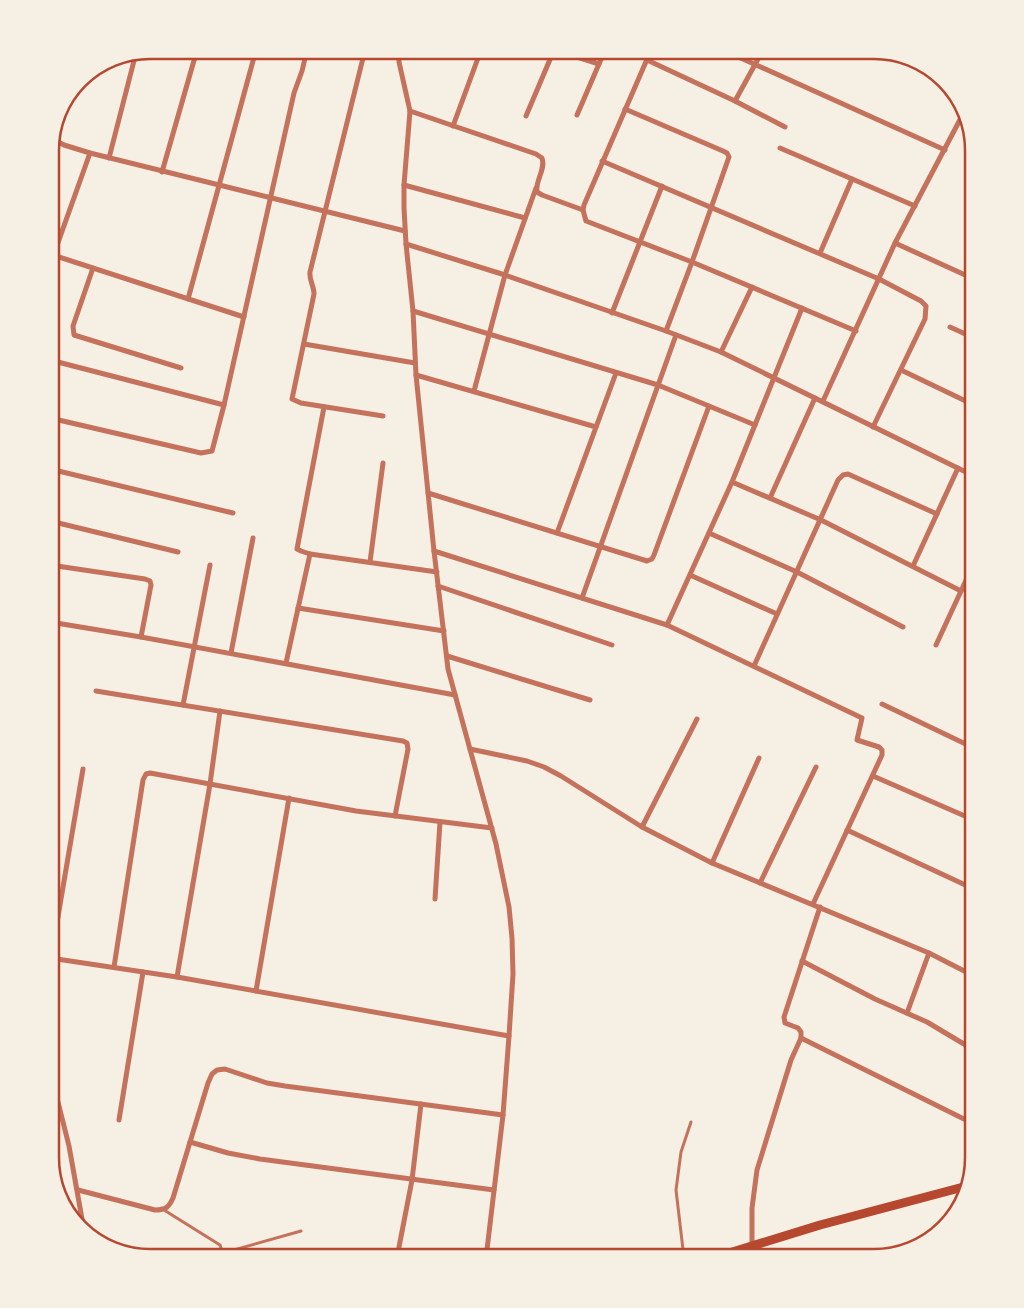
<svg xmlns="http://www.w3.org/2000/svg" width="1024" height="1308" viewBox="0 0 1024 1308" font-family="'Space Grotesk',sans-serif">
	<rect width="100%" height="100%" fill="#f6efe4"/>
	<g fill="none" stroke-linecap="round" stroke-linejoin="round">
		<!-- service -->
		<g stroke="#c5725c" stroke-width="3">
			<polyline points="164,1210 220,1245 224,1258"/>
			<polyline points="223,1253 301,1231"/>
			<polyline points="684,1258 676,1190 681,1152 691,1122"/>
		</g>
		<!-- minor -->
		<g stroke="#c5725c" stroke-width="5">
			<path d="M365,50L310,272C309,280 314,286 314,294L292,399L301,403L383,416"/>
			<polyline points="399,50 399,62 410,111 404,185 404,208 406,244 413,311 416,375 434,551 448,669 496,844 509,907 512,938 513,974 509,1036 503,1115 486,1258"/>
			<polyline points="555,50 599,64"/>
			<polyline points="651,50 584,205 583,210 586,221 692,262 856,331"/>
			<polyline points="723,50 945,150"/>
			<polyline points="881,50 937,75"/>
			<polyline points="647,60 735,101 785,127"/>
			<polyline points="735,101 763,50"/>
			<polyline points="625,109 723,151 727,153 729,157 692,262 666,331"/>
			<path d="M410,111L536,154L542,158C546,170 535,180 537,192L542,195L583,210"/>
			<polyline points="577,115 605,50"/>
			<polyline points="526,116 554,50"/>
			<polyline points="56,120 65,99"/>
			<polyline points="453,126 481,50"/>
			<polyline points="51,138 64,145 90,153 405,231"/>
			<polyline points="780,148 915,206"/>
			<polyline points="109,158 136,53"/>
			<polyline points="602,161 879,279 921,301 926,306 925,319 873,427"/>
			<polyline points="162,172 197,50"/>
			<polyline points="404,185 525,218"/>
			<polyline points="895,243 974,279"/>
			<polyline points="406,244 505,275 666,331 721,352 974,476"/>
			<polyline points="820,253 852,179"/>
			<polyline points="53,255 244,317"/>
			<polyline points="50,265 90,153"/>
			<polyline points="93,268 73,326 74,335 181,368"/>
			<path d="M188,299C210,216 234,133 256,50"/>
			<polyline points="413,311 658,385 755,425"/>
			<polyline points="612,313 662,186"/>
			<polyline points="950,327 974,338"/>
			<polyline points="304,344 415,363"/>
			<polyline points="721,352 752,287"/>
			<polyline points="50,360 224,405"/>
			<polyline points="901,370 974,405"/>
			<polyline points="416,375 596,427"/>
			<polyline points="474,391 505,275 536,188"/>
			<polyline points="823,401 895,243 963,114"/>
			<polyline points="324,407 297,549 301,551 310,554 437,572"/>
			<polyline points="50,418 201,453 212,451 224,405 294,93 302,71 307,50"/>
			<polyline points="50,469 233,513"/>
			<polyline points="732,482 821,520 961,591"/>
			<polyline points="428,493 647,561 652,559 654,555 709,406"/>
			<polyline points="770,498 815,398"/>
			<polyline points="50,521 178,552"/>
			<polyline points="557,533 616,373"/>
			<polyline points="709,533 797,572 903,627"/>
			<polyline points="434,551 667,625 862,718 857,740 879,747 882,750 882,755 813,904"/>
			<polyline points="370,562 383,463"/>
			<polyline points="50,565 145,579 150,581 151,585 141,637"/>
			<polyline points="913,566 958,468"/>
			<polyline points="690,575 777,614"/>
			<polyline points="438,586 612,645"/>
			<polyline points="582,598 676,335"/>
			<polyline points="298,608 444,631"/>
			<polyline points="50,622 141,637 455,695"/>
			<polyline points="667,625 732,482 802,308"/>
			<polyline points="936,645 974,563"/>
			<polyline points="231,653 253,538"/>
			<polyline points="447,656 590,700"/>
			<polyline points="286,663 310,554"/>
			<polyline points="754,666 838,480 843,475 848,474 937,514"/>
			<polyline points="96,691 403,741 407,743 408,749 395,816"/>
			<polyline points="882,704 974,748"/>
			<polyline points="183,705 210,565"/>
			<polyline points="470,749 527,761 544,767 561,776 642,827 712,863 929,953 974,976"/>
			<polyline points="873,776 974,820"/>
			<polyline points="642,827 697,719"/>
			<polyline points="847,830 974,889"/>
			<polyline points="712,863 759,758"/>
			<polyline points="760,883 816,767"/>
			<polyline points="435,899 440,822"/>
			<polyline points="50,958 177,977 509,1036"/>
			<polyline points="51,958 83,769"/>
			<polyline points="802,961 875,999 927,1022 974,1050"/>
			<polyline points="114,967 143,780 146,774 150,773 356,811 492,828"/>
			<polyline points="177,977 210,784 220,711"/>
			<polyline points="256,991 289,798"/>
			<polyline points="907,1013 929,953"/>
			<polyline points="801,1038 974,1124"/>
			<polyline points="50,1070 69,1146 84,1230"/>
			<polyline points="119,1120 143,972"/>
			<polyline points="190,1142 228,1153 260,1159 494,1190"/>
			<path d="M78,1190L155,1210C166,1210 169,1207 173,1198L208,1083L212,1074L217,1070L225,1069L267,1083L285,1086L503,1115"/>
			<polyline points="752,1246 752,1208 757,1170 791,1060 801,1038 801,1032 798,1028 785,1023 784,1017 820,907"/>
			<polyline points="399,1258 399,1247 412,1180 421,1104"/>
		</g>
		<!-- primary -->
		<polyline stroke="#b5482f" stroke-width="9" points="713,1258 820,1225 967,1186"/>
	</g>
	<!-- crop -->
	<path d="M0 0H1024V1308H0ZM150 59H874A91 91 0 0 1 965 150V1158A91 91 0 0 1 874 1249H150A91 91 0 0 1 59 1158V150A91 91 0 0 1 150 59Z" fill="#f6efe4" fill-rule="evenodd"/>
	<path fill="none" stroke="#b5482f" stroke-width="2.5" d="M150 59H874A91 91 0 0 1 965 150V1158A91 91 0 0 1 874 1249H150A91 91 0 0 1 59 1158V150A91 91 0 0 1 150 59Z"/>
</svg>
